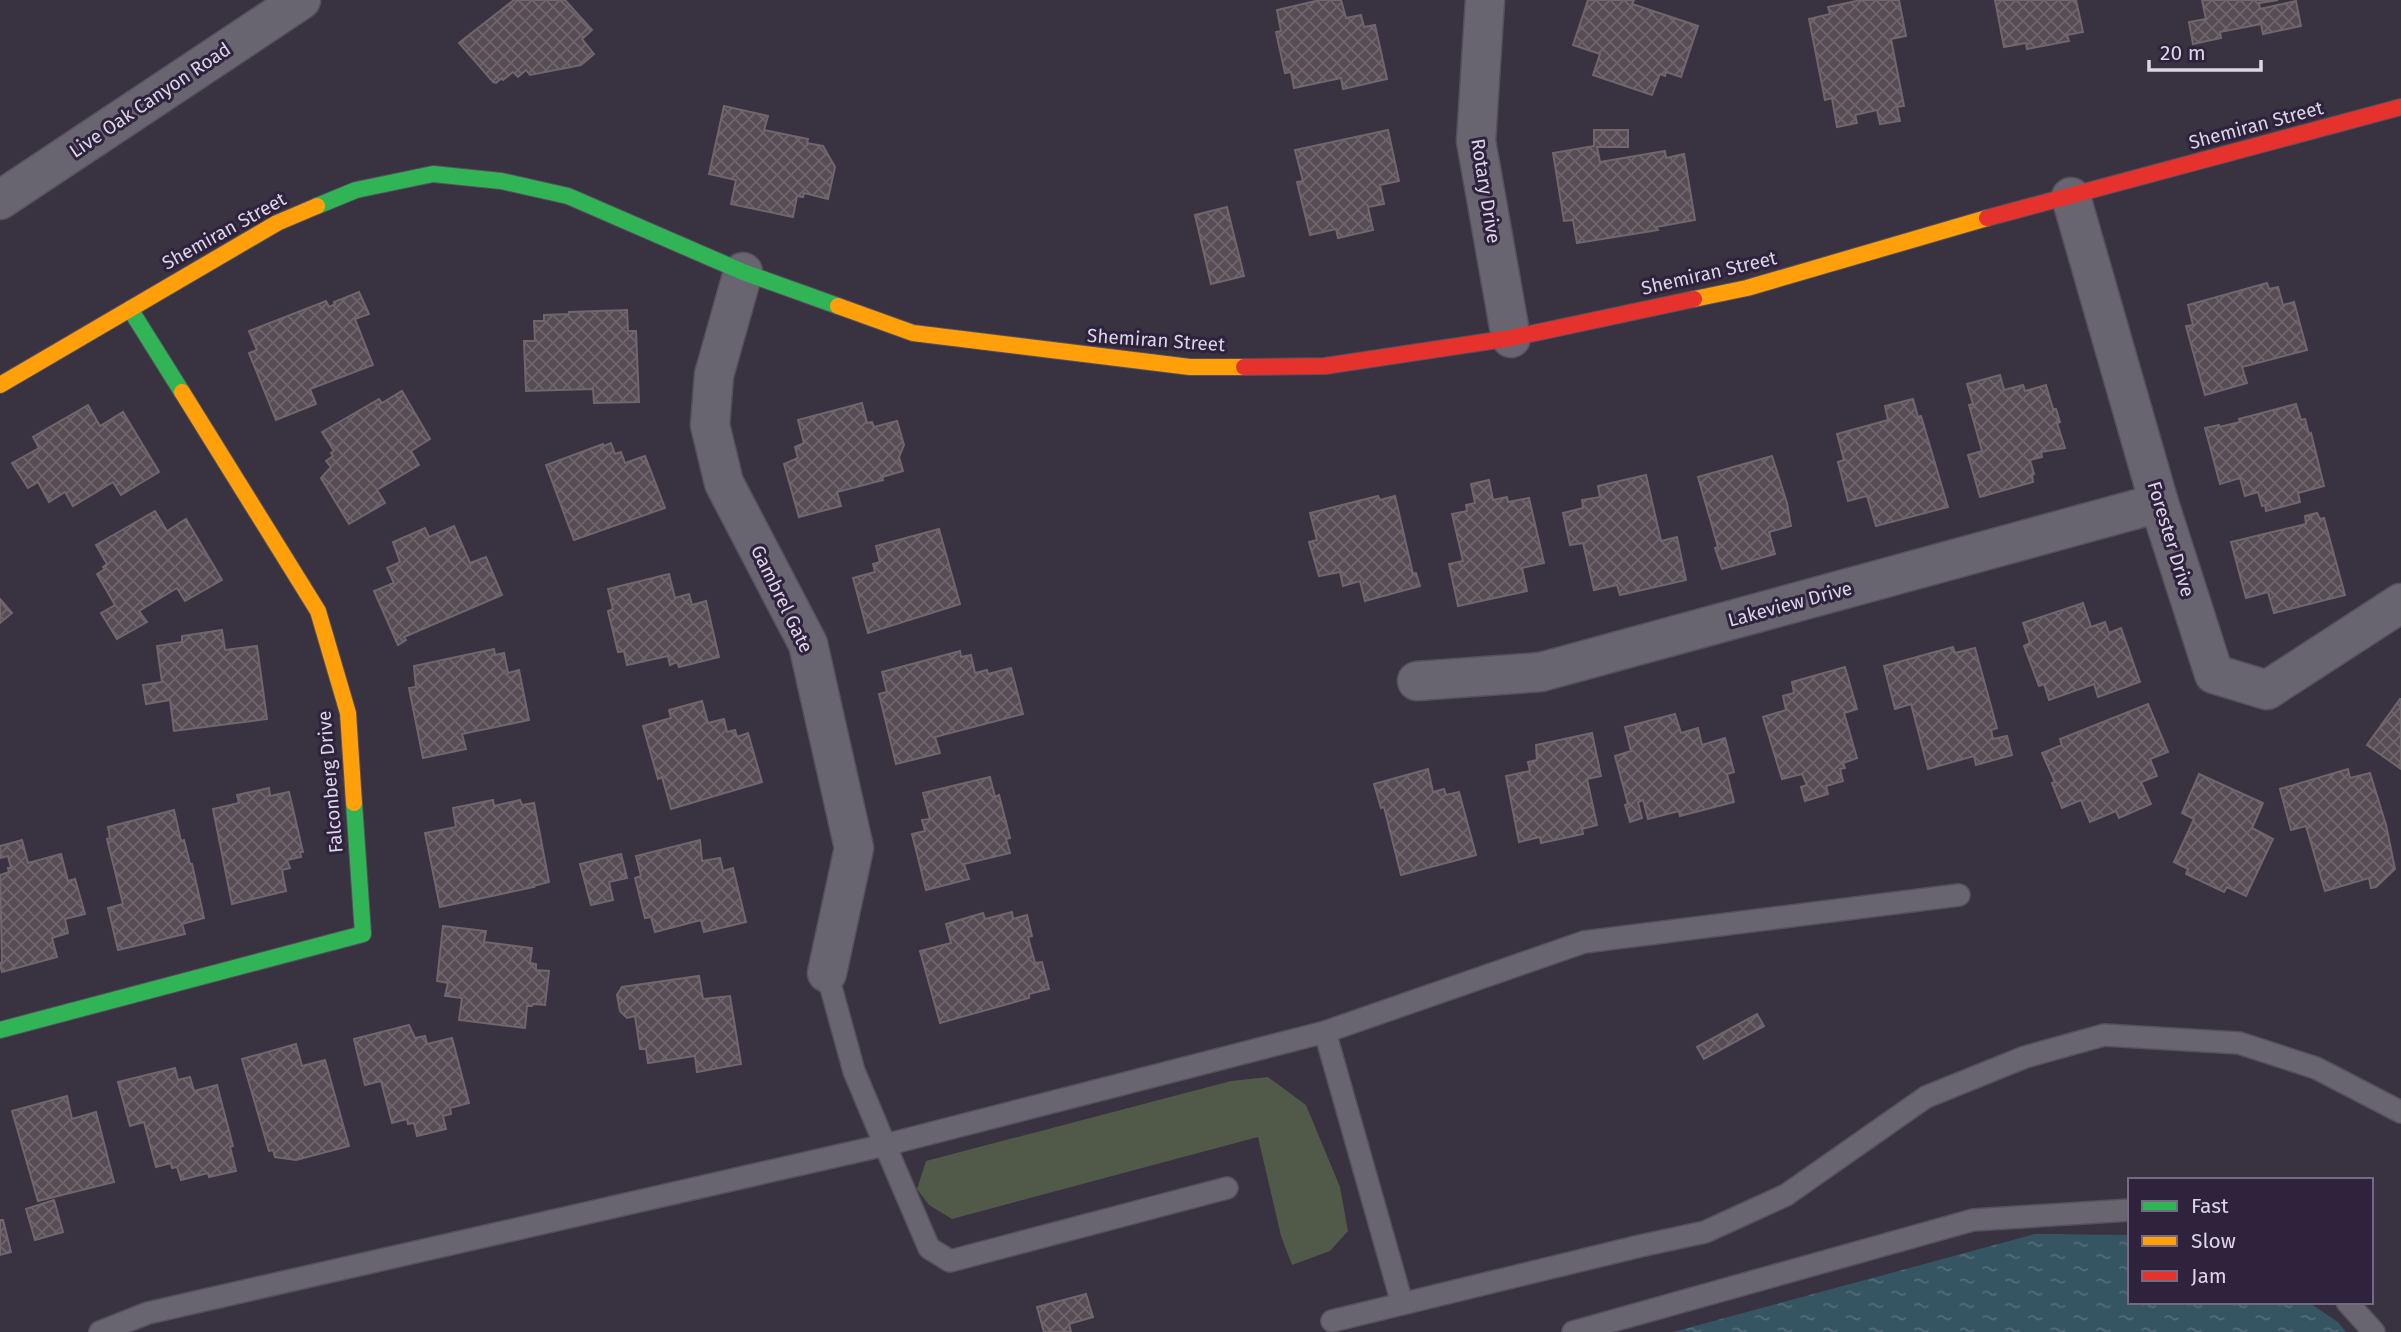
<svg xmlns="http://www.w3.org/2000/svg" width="2401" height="1332" viewBox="0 0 2401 1332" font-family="'Fira Sans',sans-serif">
	<defs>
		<pattern id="water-ripples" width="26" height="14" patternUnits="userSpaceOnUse" patternTransform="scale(1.75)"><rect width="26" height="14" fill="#365563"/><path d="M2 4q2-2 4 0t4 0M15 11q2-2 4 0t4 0" fill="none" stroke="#536d79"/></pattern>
		<pattern id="building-cross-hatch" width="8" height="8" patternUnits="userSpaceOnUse" patternTransform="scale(1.75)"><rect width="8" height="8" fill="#574c53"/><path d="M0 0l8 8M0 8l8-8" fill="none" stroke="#6f656c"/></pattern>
	</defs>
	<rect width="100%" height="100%" fill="#393241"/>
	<!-- green -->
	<polygon fill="#515949" points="1268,1077 1306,1105 1340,1187 1348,1231 1330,1251 1292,1265 1281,1236 1258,1137 952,1219 929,1205 917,1189 926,1161 1231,1081"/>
	<!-- water -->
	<polygon fill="url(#water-ripples)" points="2035,1234 2130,1235 2130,1302 2308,1302 2338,1322 2346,1332 1673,1332"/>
	<!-- building -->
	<g fill="url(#building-cross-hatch)" stroke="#71666c" stroke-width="2">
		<polygon points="514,0 565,0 592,30 582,39 594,54 581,65 530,75 526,70 518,77 513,72 503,80 502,78 496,83 493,82 459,43"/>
		<polygon points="1320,0 1341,0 1346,18 1361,15 1364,27 1375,25 1387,79 1343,89 1341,78 1294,88 1291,72 1285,73 1276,32 1281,31 1277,10"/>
		<polygon points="1588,0 1634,0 1632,4 1698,26 1681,77 1666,72 1665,76 1660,74 1652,95 1593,75 1600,54 1573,45"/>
		<polygon points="1861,0 1899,0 1906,36 1891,39 1904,106 1897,107 1900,121 1880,124 1877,110 1855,115 1857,123 1837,127 1832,98 1825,100 1809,19 1830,14 1828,7"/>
		<polygon points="1995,0 2076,0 2083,32 2067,35 2069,41 2027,49 2026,43 2004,47"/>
		<polygon points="2202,0 2278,0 2259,3 2260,9 2296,1 2301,26 2263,34 2261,24 2220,32 2221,38 2193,44 2189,22 2206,19"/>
		<polygon points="724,106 768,116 764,130 808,139 807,143 823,146 835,167 828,199 804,193 803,197 797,196 793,217 731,204 736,180 709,174"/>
		<polygon points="1388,130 1399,181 1380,185 1384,204 1368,207 1373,230 1338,238 1336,229 1310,235 1297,182 1303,181 1295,150"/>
		<polygon points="1594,130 1628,130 1628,147 1597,147 1600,162 1665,151 1666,158 1684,154 1695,220 1656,227 1658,230 1577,243 1573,220 1564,221 1553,153 1594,146"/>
		<polygon points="1227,207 1244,276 1211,284 1195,215"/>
		<polygon points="2267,283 2269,289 2278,287 2283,305 2294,302 2307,350 2242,367 2247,383 2205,395 2186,326 2193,325 2188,305"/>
		<polygon points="359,292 369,314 355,319 373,365 310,389 316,404 276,420 249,353 257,350 249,331 326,301 329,307 335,304 334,302"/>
		<polygon points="627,310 628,331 636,331 639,402 594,403 593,389 526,391 524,341 535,341 534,321 544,321 544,315 569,314 569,312"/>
		<polygon points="2000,375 2004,390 2023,385 2025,391 2046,385 2053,409 2056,409 2060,422 2057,423 2065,448 2041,452 2042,457 2030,460 2034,474 2032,475 2033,482 1980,497 1968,455 1982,451 1969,405 1973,404 1967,384"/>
		<polygon points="402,391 430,439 411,451 419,465 377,490 385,503 349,524 321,478 331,467 326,461 333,456 331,453 334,451 322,432 379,399 382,403"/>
		<polygon points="1913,399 1918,417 1921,416 1948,507 1876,526 1867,496 1848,501 1838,462 1844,460 1837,434 1888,420 1885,406"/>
		<polygon points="862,403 867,423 872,422 874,427 897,421 904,445 899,457 903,471 882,477 883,480 837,492 841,506 799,517 784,464 798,458 795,447 804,443 798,420"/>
		<polygon points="2296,404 2301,420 2305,419 2309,434 2311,433 2324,486 2298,493 2300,502 2266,511 2265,505 2262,506 2258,492 2245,496 2240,478 2220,484 2205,428 2219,425 2219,427 2240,422 2239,419"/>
		<polygon points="88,405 100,426 123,412 159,472 121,495 113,482 73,506 65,492 49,502 38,482 28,488 12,463 39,448 33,437"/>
		<polygon points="611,443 615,454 621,452 625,463 645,456 665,508 574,540 546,465 603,444 604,446"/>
		<polygon points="1772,456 1787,503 1791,526 1769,532 1775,554 1722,569 1715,548 1718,547 1698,477"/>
		<polygon points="1646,475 1661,541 1677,537 1686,580 1620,595 1617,585 1594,590 1583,543 1570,545 1563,513 1583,508 1582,500 1600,497 1598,486"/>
		<polygon points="1489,480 1493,500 1507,497 1508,502 1529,498 1544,563 1522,568 1527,591 1458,606 1449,564 1463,561 1452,514 1467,511 1466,505 1475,503 1471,484"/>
		<polygon points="1378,496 1380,500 1395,496 1413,574 1416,573 1420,586 1365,601 1360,581 1343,586 1340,572 1319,576 1309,542 1317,540 1310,513"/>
		<polygon points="155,511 167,531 186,519 222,580 185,601 177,588 139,611 147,622 117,639 101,613 115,605 97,574 105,569 103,567 107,564 96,545"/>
		<polygon points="2317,513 2320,519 2324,518 2345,595 2274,613 2268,592 2246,598 2231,542 2306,524 2305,516"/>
		<polygon points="454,526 470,563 486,557 502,595 404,637 406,640 398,645 374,591 394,583 387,568 400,562 393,542 425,528 429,537"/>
		<polygon points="939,529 960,604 868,633 853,578 875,572 873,564 880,562 876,546"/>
		<polygon points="669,574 675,598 689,594 692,605 706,601 719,657 679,667 677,662 670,665 668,656 627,665 624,651 618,652 608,611 613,609 608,589"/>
		<polygon points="0,599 12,613 0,623"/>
		<polygon points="2083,603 2091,627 2105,622 2109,633 2121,628 2140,682 2098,697 2094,684 2049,700 2044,684 2039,686 2024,646 2030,643 2023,623"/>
		<polygon points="222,630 225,650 257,646 267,719 174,731 170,700 146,704 143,685 162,682 157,646 182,642 182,636"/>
		<polygon points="1953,647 1955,653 1975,648 1997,728 1991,730 1993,739 2007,736 2012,755 1976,765 1974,756 1928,769 1911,704 1895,709 1884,666"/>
		<polygon points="494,649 495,655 504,653 508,673 519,670 529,720 462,734 466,749 423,758 409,688 416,687 414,666"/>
		<polygon points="960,651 961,657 971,655 975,673 987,670 988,674 1011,668 1023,714 935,737 940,753 896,764 879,694 887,692 882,672"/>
		<polygon points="1845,667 1857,709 1844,713 1857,758 1843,763 1845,768 1840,769 1843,781 1826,786 1828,794 1805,801 1801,787 1807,785 1802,774 1782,779 1763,717 1786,710 1783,696 1794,693 1792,682"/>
		<polygon points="2400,699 2401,699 2401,769 2367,745"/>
		<polygon points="702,701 708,723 724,719 727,732 735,730 737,737 748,733 762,782 671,809 662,777 658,779 643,726 671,718 669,710"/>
		<polygon points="2148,704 2168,752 2150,759 2157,776 2141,782 2151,804 2119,818 2116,811 2090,822 2081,800 2062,808 2052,783 2055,782 2042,753 2062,745 2060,739"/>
		<polygon points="1675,714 1681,733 1698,728 1702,745 1725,738 1734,772 1727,774 1734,802 1680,816 1679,811 1648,819 1643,800 1638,802 1642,818 1630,822 1625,805 1628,804 1615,756 1631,751 1625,727"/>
		<polygon points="1592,733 1601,776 1587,779 1597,825 1582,829 1583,834 1541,843 1540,837 1519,842 1506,776 1530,771 1528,762 1537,760 1536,745"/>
		<polygon points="1428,769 1433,792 1444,789 1446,795 1459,792 1476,855 1401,875 1384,807 1381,808 1374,784"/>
		<polygon points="2348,769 2350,778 2370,773 2386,825 2395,869 2376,887 2371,888 2369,878 2325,891 2306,826 2291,830 2280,789"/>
		<polygon points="2199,774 2263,803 2252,828 2273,839 2246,896 2227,887 2224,892 2186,874 2188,869 2174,862 2194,819 2182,813"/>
		<polygon points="990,777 995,797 999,795 1010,838 1006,839 1010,853 964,864 969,879 926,890 912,834 925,831 922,820 930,819 923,793"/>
		<polygon points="269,788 270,796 289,792 303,852 300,852 301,857 287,860 290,868 282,870 286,891 232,904 213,809 239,803 237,795"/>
		<polygon points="493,800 494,806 520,800 522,805 534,803 549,882 533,886 534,887 440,907 425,833 456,827 453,808"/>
		<polygon points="174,810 181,841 184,840 190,864 192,864 204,918 182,924 185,934 118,950 108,908 123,904 107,839 110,838 108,827"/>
		<polygon points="22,840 28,863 61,854 68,881 75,879 85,914 65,919 68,933 52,938 57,957 2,972 0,965 2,961 0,875 9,872 8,868 11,868 8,856 0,858 0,846"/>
		<polygon points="700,840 702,861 720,858 723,871 733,868 746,922 704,932 701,920 655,932 651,917 645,918 635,878 641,876 636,856"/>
		<polygon points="621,854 627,878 609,882 613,900 591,905 580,864"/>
		<polygon points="1012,912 1013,919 1027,915 1032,936 1028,937 1035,963 1042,962 1049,989 1029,994 1029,998 940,1023 920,951 951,943 946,924 983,913 985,919"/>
		<polygon points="443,926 486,931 484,942 532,948 530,963 536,964 536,970 549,971 545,1005 533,1004 532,1006 527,1006 525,1028 459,1020 462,998 445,996 448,983 437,981"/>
		<polygon points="699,976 703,999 730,996 741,1064 697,1072 695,1056 648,1063 646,1049 640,1049 635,1016 627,1018 620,1011 617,995 622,987"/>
		<polygon points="1757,1014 1764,1026 1704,1059 1697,1047"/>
		<polygon points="409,1025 415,1038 425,1036 427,1044 452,1038 469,1103 450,1108 451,1114 443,1116 446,1129 417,1136 414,1123 408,1124 407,1119 392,1123 381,1081 365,1085 354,1039"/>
		<polygon points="296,1044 302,1066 325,1060 349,1146 296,1160 275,1157 273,1150 269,1151 242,1059"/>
		<polygon points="175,1068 178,1080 190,1077 194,1091 217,1085 233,1146 230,1147 236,1171 209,1177 208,1173 181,1180 177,1167 172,1168 171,1163 156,1167 144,1122 130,1126 118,1082"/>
		<polygon points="67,1096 72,1119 96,1112 114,1182 38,1201 12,1111"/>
		<polygon points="54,1200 63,1232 35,1240 26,1209"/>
		<polygon points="0,1220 3,1220 11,1252 0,1255"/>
		<polygon points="1086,1294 1093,1317 1069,1324 1071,1332 1044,1332 1037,1307"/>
	</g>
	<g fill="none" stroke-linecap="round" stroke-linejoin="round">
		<defs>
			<g id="lane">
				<polyline points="827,973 854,1071 885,1145 929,1248 950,1261 1227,1188"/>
				<polyline points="1325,1032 1402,1303"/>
				<polyline points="2347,1302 2374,1332"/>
				<polyline points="1332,1321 1640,1246 1705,1232 1786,1195 1926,1097 2025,1057 2104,1035 2239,1043 2316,1068 2401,1112"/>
				<polyline points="100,1332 148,1313 885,1145 1325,1032 1584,942 1959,895"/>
				<polyline points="1573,1332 1973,1220 2130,1210"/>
			</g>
			<g id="street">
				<polyline points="1485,0 1476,141 1511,338"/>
				<polyline points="2071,197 2159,503 2214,674 2267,690 2401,603"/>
				<polyline points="0,200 301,0"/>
				<polyline points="743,272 714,375 710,425 724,483 808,644 854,848 827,973"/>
				<polyline points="1417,681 1541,672 2159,503"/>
			</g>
			<g id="fast">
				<polyline points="317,206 356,190 433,174 501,181 568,196 743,272 838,306"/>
				<polyline points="130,309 182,392"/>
				<polyline points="0,1030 363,934 354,803"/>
			</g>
			<g id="slow">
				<polyline points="1694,299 1747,288 1987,218"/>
				<polyline points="838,306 913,333 1190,367 1244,367"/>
				<polyline points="0,385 277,223 317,206"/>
				<polyline points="182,392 318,611 348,713 354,803"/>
			</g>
			<g id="jam">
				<polyline points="1987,218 2401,107"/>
				<polyline points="1244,367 1325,366 1511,338 1694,299"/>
			</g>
		</defs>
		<!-- lane casing -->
		<use href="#lane" stroke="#564f5d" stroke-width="24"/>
		<!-- street casing -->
		<use href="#street" stroke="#564f5d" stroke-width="41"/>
		<!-- fast casing -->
		<use href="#fast" stroke="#564f5d" stroke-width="18"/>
		<!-- slow casing -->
		<use href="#slow" stroke="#564f5d" stroke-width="18"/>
		<!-- jam casing -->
		<use href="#jam" stroke="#564f5d" stroke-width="18"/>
		<!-- lane -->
		<use href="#lane" stroke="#696570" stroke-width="21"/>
		<!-- street -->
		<use href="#street" stroke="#696570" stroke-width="38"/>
		<!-- fast -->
		<use href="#fast" stroke="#30b455" stroke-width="16"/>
		<!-- slow -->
		<use href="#slow" stroke="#ff9f0a" stroke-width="16"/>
		<!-- jam -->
		<use href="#jam" stroke="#e5322d" stroke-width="16"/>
	</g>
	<g text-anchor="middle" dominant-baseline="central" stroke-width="6" stroke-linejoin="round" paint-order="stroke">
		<!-- street labels -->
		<g font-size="19" fill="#ddd6e8" stroke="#2e223c">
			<text transform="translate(150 100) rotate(-34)">Live Oak Canyon Road</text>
			<text transform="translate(2256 125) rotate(-15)">Shemiran Street</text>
			<text transform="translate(1486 191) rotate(81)">Rotary Drive</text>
			<text transform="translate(224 231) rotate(-29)">Shemiran Street</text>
			<text transform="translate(1709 273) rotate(-13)">Shemiran Street</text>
			<text transform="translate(1156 340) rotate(4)">Shemiran Street</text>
			<text transform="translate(2171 539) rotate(73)">Forester Drive</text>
			<text transform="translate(782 599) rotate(64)">Gambrel Gate</text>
			<text transform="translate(1790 604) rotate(-15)">Lakeview Drive</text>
			<text transform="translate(330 782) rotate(-95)">Falconberg Drive</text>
		</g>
	</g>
	<!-- legend -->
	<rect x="2128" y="1178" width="245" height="126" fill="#2e223c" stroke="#746a81" stroke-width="2"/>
	<rect x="2142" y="1201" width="35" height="10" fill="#30b455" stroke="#746a81" stroke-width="2"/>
	<text x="2191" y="1213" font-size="21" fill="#ddd6e8">Fast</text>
	<rect x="2142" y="1236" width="35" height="10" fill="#ff9f0a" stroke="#746a81" stroke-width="2"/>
	<text x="2191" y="1248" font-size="21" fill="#ddd6e8">Slow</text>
	<rect x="2142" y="1271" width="35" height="10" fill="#e5322d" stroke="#746a81" stroke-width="2"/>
	<text x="2191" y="1283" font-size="21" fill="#ddd6e8">Jam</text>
	<!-- scale -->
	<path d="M2149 60v10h112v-10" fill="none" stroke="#ddd6e8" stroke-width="3.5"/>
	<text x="2160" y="60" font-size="21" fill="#ddd6e8" stroke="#2e223c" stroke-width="5" paint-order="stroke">20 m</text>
</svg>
